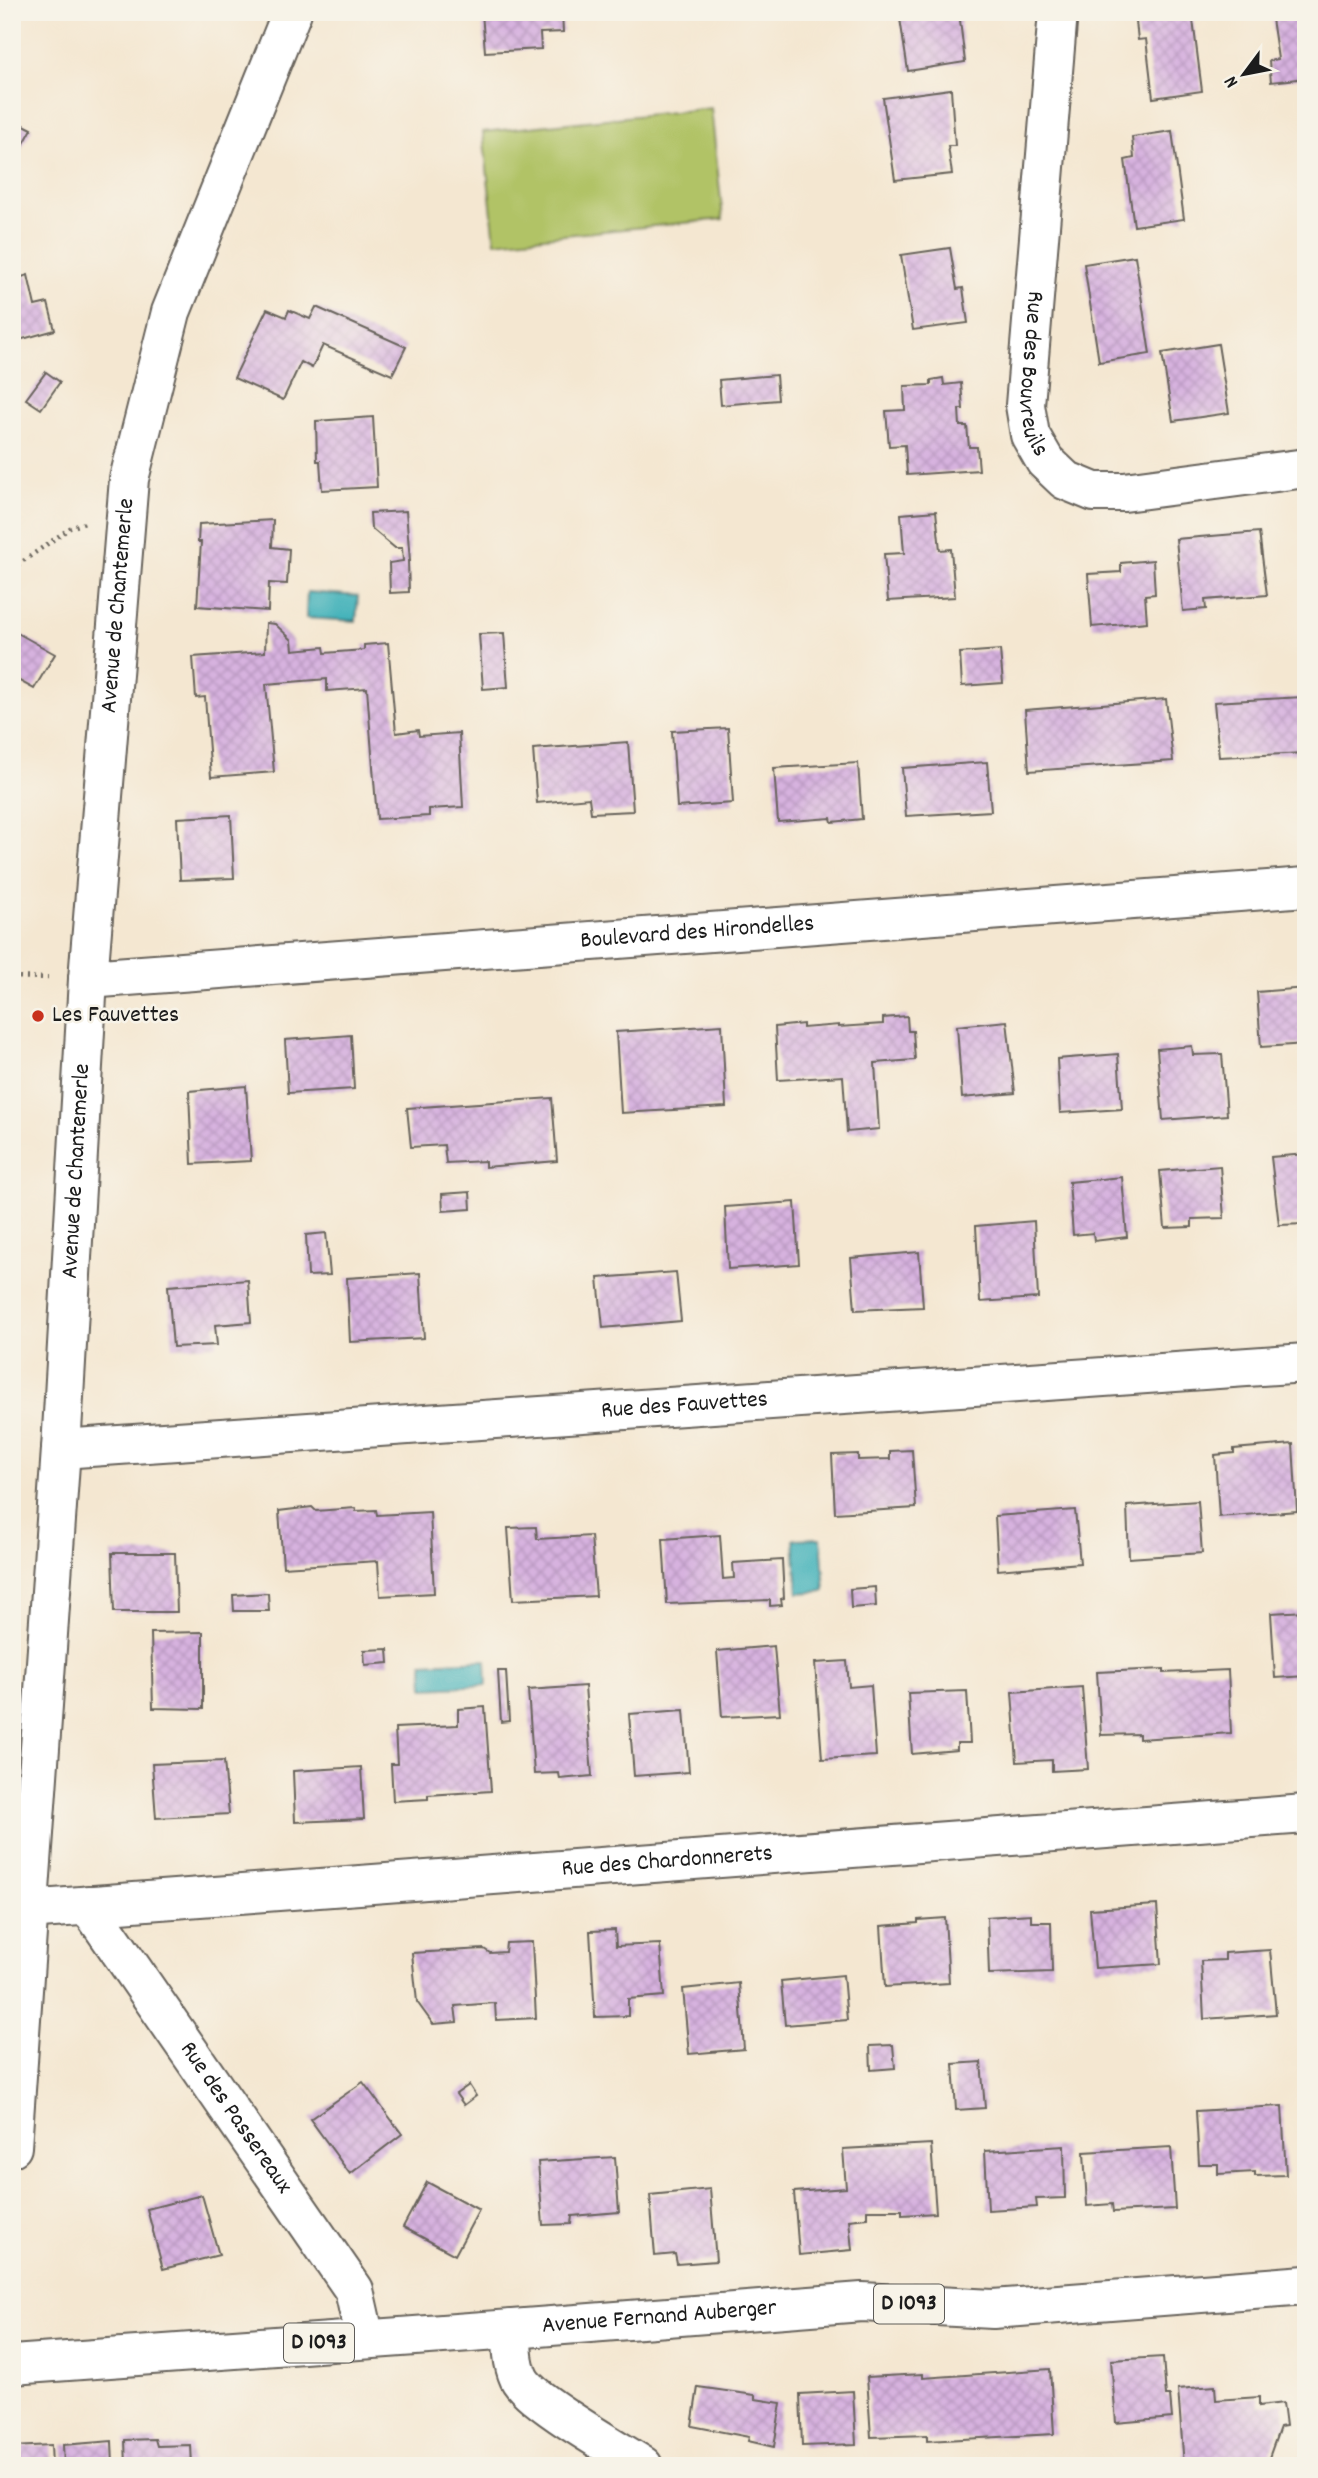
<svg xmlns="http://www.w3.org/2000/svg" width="1318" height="2478" viewBox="0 0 1318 2478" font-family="Dekko,sans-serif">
	<defs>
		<pattern id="building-cross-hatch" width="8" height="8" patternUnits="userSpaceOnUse" patternTransform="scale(1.75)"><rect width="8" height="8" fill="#d7b2df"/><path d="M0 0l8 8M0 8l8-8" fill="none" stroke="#b898bf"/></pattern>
	</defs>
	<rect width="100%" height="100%" fill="#f7f3e8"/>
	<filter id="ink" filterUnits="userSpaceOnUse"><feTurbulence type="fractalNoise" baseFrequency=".0143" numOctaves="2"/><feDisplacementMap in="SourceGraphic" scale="14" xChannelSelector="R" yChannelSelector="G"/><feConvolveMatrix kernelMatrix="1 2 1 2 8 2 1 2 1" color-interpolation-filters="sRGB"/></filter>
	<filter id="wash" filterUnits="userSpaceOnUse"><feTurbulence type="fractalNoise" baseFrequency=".00686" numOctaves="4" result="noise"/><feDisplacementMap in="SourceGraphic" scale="28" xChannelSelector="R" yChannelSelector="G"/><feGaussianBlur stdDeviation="1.57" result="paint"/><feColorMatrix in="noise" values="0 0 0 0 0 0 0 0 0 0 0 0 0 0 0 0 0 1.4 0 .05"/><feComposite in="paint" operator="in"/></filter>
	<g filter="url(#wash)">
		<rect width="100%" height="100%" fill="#f4e7d1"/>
		<!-- green -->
		<polygon fill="#b1c366" stroke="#667041" stroke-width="2" points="711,108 723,219 495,242 483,132"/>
		<!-- water -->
		<g fill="#41b1b9" stroke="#2e666a" stroke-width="2">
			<polygon points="307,592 358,596 356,621 306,618"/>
			<polygon points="821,1538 825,1591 798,1593 794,1539"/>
			<polygon points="486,1660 487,1685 424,1688 423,1663"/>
		</g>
		<g id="blocks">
			<!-- building -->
			<g fill="url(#building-cross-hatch)">
				<polygon points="482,12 562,12 563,32 540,33 541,49 485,52"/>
				<polygon points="899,12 959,12 965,62 908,71"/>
				<polygon points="1135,12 1192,12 1202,91 1153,98 1146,39 1138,40"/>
				<polygon points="1271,12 1306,12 1306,78 1271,82 1269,61 1278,59"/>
				<polygon points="951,89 955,146 948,146 952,174 895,180 883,98"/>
				<polygon points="12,119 32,129 17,156 12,154"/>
				<polygon points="1172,131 1184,219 1134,226 1125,160 1134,158 1132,137"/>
				<polygon points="950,248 957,289 963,288 968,323 913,330 901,255"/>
				<polygon points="1135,256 1150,354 1099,362 1084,264"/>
				<polygon points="28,275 35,306 48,303 55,330 12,342 12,280"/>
				<polygon points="316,307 406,347 392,375 323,345 312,368 301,362 283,400 234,378 267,309 286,317 289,310 310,319"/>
				<polygon points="1218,344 1229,413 1173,421 1162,353"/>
				<polygon points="46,372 60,382 41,409 26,399"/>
				<polygon points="776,375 778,400 721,405 719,380"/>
				<polygon points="943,378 944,385 961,383 963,409 959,409 960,426 967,426 969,447 977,447 979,470 907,475 905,445 889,446 886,411 905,410 904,386 931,385 931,380"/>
				<polygon points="373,417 377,487 322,490 320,461 317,461 316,421"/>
				<polygon points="406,511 410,561 408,561 409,592 390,593 389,563 403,561 402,548 395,548 371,528 370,513"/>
				<polygon points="936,511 940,550 951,549 955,597 888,601 884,554 904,553 901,514"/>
				<polygon points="273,520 272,547 289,549 287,584 269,583 268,611 197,606 201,542 198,542 199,524"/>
				<polygon points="1259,532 1267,595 1205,600 1206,609 1183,611 1176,539"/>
				<polygon points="1153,560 1155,594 1145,595 1147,622 1092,627 1088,574 1121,572 1121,563"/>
				<polygon points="266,623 275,624 292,640 293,650 324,647 325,653 364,650 364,645 388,643 396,733 418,730 419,736 459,733 463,807 429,809 429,816 377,819 367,688 327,691 327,679 266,684 274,772 211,777 205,697 196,698 193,657 265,652"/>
				<polygon points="12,630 55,654 34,689 12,677"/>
				<polygon points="504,633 508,687 483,689 479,634"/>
				<polygon points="1000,650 1003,683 962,686 960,653"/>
				<polygon points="1303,697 1306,753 1219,757 1214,702"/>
				<polygon points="1166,699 1173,761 1029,771 1025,710"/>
				<polygon points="728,728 733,803 677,807 672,731"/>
				<polygon points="628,742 633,811 591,813 589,798 537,803 533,749"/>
				<polygon points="987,762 991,811 906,816 902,768"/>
				<polygon points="858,763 862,819 832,822 831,818 778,822 774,768"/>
				<polygon points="231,815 234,878 180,880 177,818"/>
				<polygon points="1306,988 1306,1044 1261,1047 1257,992"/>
				<polygon points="907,1016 908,1031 913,1031 915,1060 875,1063 879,1129 847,1132 843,1076 778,1080 775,1027 803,1024 803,1028 839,1025 839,1027 883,1024 883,1018"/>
				<polygon points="1007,1021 1015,1093 962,1098 957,1026"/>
				<polygon points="722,1025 726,1107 621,1113 616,1032"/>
				<polygon points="351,1035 354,1089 288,1093 285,1040"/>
				<polygon points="1192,1046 1193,1055 1222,1054 1227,1115 1163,1120 1157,1049"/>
				<polygon points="1118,1054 1122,1109 1060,1113 1057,1059"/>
				<polygon points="246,1086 251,1161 192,1164 189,1091"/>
				<polygon points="552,1098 557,1161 485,1167 485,1161 446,1163 444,1145 411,1147 407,1108"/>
				<polygon points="1306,1154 1306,1224 1279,1225 1271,1157"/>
				<polygon points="1220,1166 1224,1218 1192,1219 1192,1227 1165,1228 1160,1171"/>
				<polygon points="1122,1177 1127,1237 1094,1241 1093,1233 1073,1235 1069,1182"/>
				<polygon points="470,1192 471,1209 443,1211 442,1194"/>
				<polygon points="795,1202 799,1264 728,1269 725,1207"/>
				<polygon points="1034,1221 1038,1298 980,1302 976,1226"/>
				<polygon points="326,1233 330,1275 308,1276 306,1235"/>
				<polygon points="919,1252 923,1307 855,1310 851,1258"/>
				<polygon points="676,1272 681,1321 603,1328 598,1278"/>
				<polygon points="420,1273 424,1338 350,1342 347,1278"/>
				<polygon points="248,1280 251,1322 215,1325 217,1345 173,1347 168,1286"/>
				<polygon points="1293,1444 1297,1511 1219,1517 1215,1455 1234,1453 1234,1449"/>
				<polygon points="912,1450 916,1508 835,1513 832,1455 858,1454 858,1460 890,1459 890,1451"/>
				<polygon points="1198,1501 1202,1553 1129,1558 1127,1506"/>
				<polygon points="312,1507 316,1511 355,1508 356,1511 376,1510 377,1515 430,1512 434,1593 380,1596 378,1561 283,1567 279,1511"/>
				<polygon points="1075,1510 1080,1563 998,1570 995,1516"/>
				<polygon points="536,1527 537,1539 591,1536 596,1596 513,1600 508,1528"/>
				<polygon points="720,1535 723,1579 734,1578 733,1563 782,1560 784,1598 781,1599 782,1605 770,1606 770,1600 667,1604 663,1539"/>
				<polygon points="112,1553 175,1553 177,1612 114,1612"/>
				<polygon points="875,1587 876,1606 851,1608 850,1589"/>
				<polygon points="268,1593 269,1611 234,1611 233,1595"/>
				<polygon points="1306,1611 1306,1676 1275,1678 1271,1613"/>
				<polygon points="203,1632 203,1709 153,1708 151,1633"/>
				<polygon points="774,1646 780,1714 722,1717 717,1651"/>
				<polygon points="388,1649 389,1663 365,1665 364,1650"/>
				<polygon points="847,1661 849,1687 871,1685 876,1756 822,1759 815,1663"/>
				<polygon points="1164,1669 1164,1673 1228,1670 1231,1733 1139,1739 1139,1734 1101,1735 1097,1672"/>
				<polygon points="498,1671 506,1671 509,1721 501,1722"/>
				<polygon points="585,1686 592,1776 560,1779 559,1773 534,1774 528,1690"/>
				<polygon points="1082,1687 1088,1769 1052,1771 1052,1760 1017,1762 1012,1692"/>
				<polygon points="967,1691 970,1743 957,1743 957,1750 912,1754 908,1693"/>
				<polygon points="485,1707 491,1791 428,1795 428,1799 393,1801 391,1764 397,1764 395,1728 458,1725 458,1709"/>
				<polygon points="684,1710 689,1772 634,1776 629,1714"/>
				<polygon points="224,1761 229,1814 156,1818 152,1764"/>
				<polygon points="361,1767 364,1819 295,1822 293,1771"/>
				<polygon points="1157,1905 1161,1964 1095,1968 1090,1909"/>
				<polygon points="1031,1914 1031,1922 1051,1922 1052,1972 989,1974 987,1917"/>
				<polygon points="945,1918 949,1983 885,1987 881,1926 918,1923 918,1920"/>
				<polygon points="615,1930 616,1946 660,1944 664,1996 628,1999 628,2016 595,2017 590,1931"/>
				<polygon points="532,1942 536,2018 496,2020 495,2003 455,2006 457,2022 433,2024 417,2002 412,1953 484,1949 490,1953 505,1952 506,1943"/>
				<polygon points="1270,1950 1276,2014 1204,2019 1201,1961 1225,1960 1225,1953"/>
				<polygon points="843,1975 847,2020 785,2025 781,1981"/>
				<polygon points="739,1983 744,2049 689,2054 683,1989"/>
				<polygon points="893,2045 895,2068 871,2070 870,2046"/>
				<polygon points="981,2062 985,2108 956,2110 953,2064"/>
				<polygon points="363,2082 402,2134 350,2174 310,2119"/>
				<polygon points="469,2085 476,2096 464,2105 456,2094"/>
				<polygon points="1282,2106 1286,2175 1255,2176 1255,2172 1218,2174 1218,2164 1199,2164 1196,2111"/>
				<polygon points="931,2144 936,2213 902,2215 902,2210 867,2210 867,2218 849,2220 852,2250 799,2255 794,2192 846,2188 843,2149"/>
				<polygon points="1064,2146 1065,2198 1036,2199 1037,2207 988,2210 985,2151"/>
				<polygon points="1171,2147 1175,2209 1113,2212 1112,2204 1087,2206 1084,2152"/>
				<polygon points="615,2157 619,2212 572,2216 571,2224 543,2225 538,2162"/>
				<polygon points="427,2182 479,2210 455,2255 403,2227"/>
				<polygon points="710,2189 716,2261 677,2264 675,2254 655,2256 650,2195"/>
				<polygon points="202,2195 219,2255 163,2269 147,2209"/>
				<polygon points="1163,2357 1166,2396 1170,2396 1172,2418 1116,2423 1111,2360"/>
				<polygon points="1050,2369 1054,2434 927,2441 927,2435 871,2437 867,2377 923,2374 923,2378"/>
				<polygon points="1215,2386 1216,2400 1259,2397 1259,2406 1283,2403 1286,2426 1280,2427 1266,2466 1184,2466 1178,2389"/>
				<polygon points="698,2387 755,2395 755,2399 781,2403 774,2447 748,2441 749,2437 692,2426"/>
				<polygon points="853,2391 856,2444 802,2446 800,2394"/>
				<polygon points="155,2439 157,2446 191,2445 192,2466 126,2466 125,2440"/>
				<polygon points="112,2441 113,2466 64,2466 63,2445"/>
				<polygon points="51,2445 52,2466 12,2466 12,2447"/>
			</g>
		</g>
	</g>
	<g filter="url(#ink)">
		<use href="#blocks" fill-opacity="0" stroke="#68635b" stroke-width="2"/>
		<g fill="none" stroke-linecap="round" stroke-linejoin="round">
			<defs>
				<g id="minor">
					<path id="s1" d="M1058,12L1025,405L1030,435L1045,461L1065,480L1094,492H1124L1306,468"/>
					<path id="s2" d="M88,979L1306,887"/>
					<path id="s3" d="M61,1449L1306,1363"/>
					<path id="s4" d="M88,1905L354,2290L365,2339"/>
					<path id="s5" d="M27,1910L1306,1814"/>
					<path id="s6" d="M12,2147L61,1449L88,979L129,479L171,312L292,12"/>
					<path d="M512,2329C512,2345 512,2363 519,2378C529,2400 618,2450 643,2466"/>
				</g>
				<g id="major">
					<path id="s7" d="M12,2365L512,2329L862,2302L993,2309L1306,2285"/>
				</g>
			</defs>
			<!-- minor casing -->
			<use href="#minor" stroke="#68635b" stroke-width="42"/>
			<!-- major casing -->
			<use href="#major" stroke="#68635b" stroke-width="42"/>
			<!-- path -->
			<g stroke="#68635b" stroke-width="4.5" stroke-dasharray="2 5" stroke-linecap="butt">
				<polyline points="12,569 70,528 85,523"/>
				<polyline points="12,977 48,978"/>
			</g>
			<!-- minor -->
			<use href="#minor" stroke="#fff" stroke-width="38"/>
			<!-- major -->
			<use href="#major" stroke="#fff" stroke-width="38"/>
		</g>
	</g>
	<!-- markers -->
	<circle fill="#c8321e" stroke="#f7f3e8" stroke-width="2.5" cx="38" cy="1016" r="7"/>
	<g text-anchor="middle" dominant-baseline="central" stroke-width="5" stroke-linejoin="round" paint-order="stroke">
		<!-- shield labels -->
		<g fill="#f7f3e8" stroke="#5e5c59" stroke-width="2">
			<rect x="874" y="2284.5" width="70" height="39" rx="5"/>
			<rect x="284" y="2323.5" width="70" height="39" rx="5"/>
		</g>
		<g font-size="23" font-weight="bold" fill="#1c1c1c">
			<text x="909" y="2304">D 1093</text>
			<text x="319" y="2343">D 1093</text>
		</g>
		<!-- street labels -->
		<g font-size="24" fill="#1c1c1c" stroke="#f7f3e8">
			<text stroke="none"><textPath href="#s1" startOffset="364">Rue des Bouvreuils</textPath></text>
			<text stroke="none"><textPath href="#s6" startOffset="1545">Avenue de Chantemerle</textPath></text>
			<text stroke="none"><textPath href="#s2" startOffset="611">Boulevard des Hirondelles</textPath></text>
			<text stroke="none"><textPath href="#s6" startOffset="978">Avenue de Chantemerle</textPath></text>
			<text stroke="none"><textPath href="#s3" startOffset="625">Rue des Fauvettes</textPath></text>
			<text stroke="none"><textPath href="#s5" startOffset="642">Rue des Chardonnerets</textPath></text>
			<text stroke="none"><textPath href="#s4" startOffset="259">Rue des Passereaux</textPath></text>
			<text stroke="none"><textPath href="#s7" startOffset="649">Avenue Fernand Auberger</textPath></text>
		</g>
		<!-- poi labels -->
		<g font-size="24" fill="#1c1c1c" stroke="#f7f3e8" text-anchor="start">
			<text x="52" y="1016">Les Fauvettes</text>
		</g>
	</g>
	<!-- margin -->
	<rect width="1318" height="2478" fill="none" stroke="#f7f3e8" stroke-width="42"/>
	<!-- north arrow -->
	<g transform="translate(1244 74) rotate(238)" stroke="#f7f3e8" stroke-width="5" paint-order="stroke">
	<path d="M0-5L12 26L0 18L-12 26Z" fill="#1c1c1c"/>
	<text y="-10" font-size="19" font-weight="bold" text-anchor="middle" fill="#1c1c1c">N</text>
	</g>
</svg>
